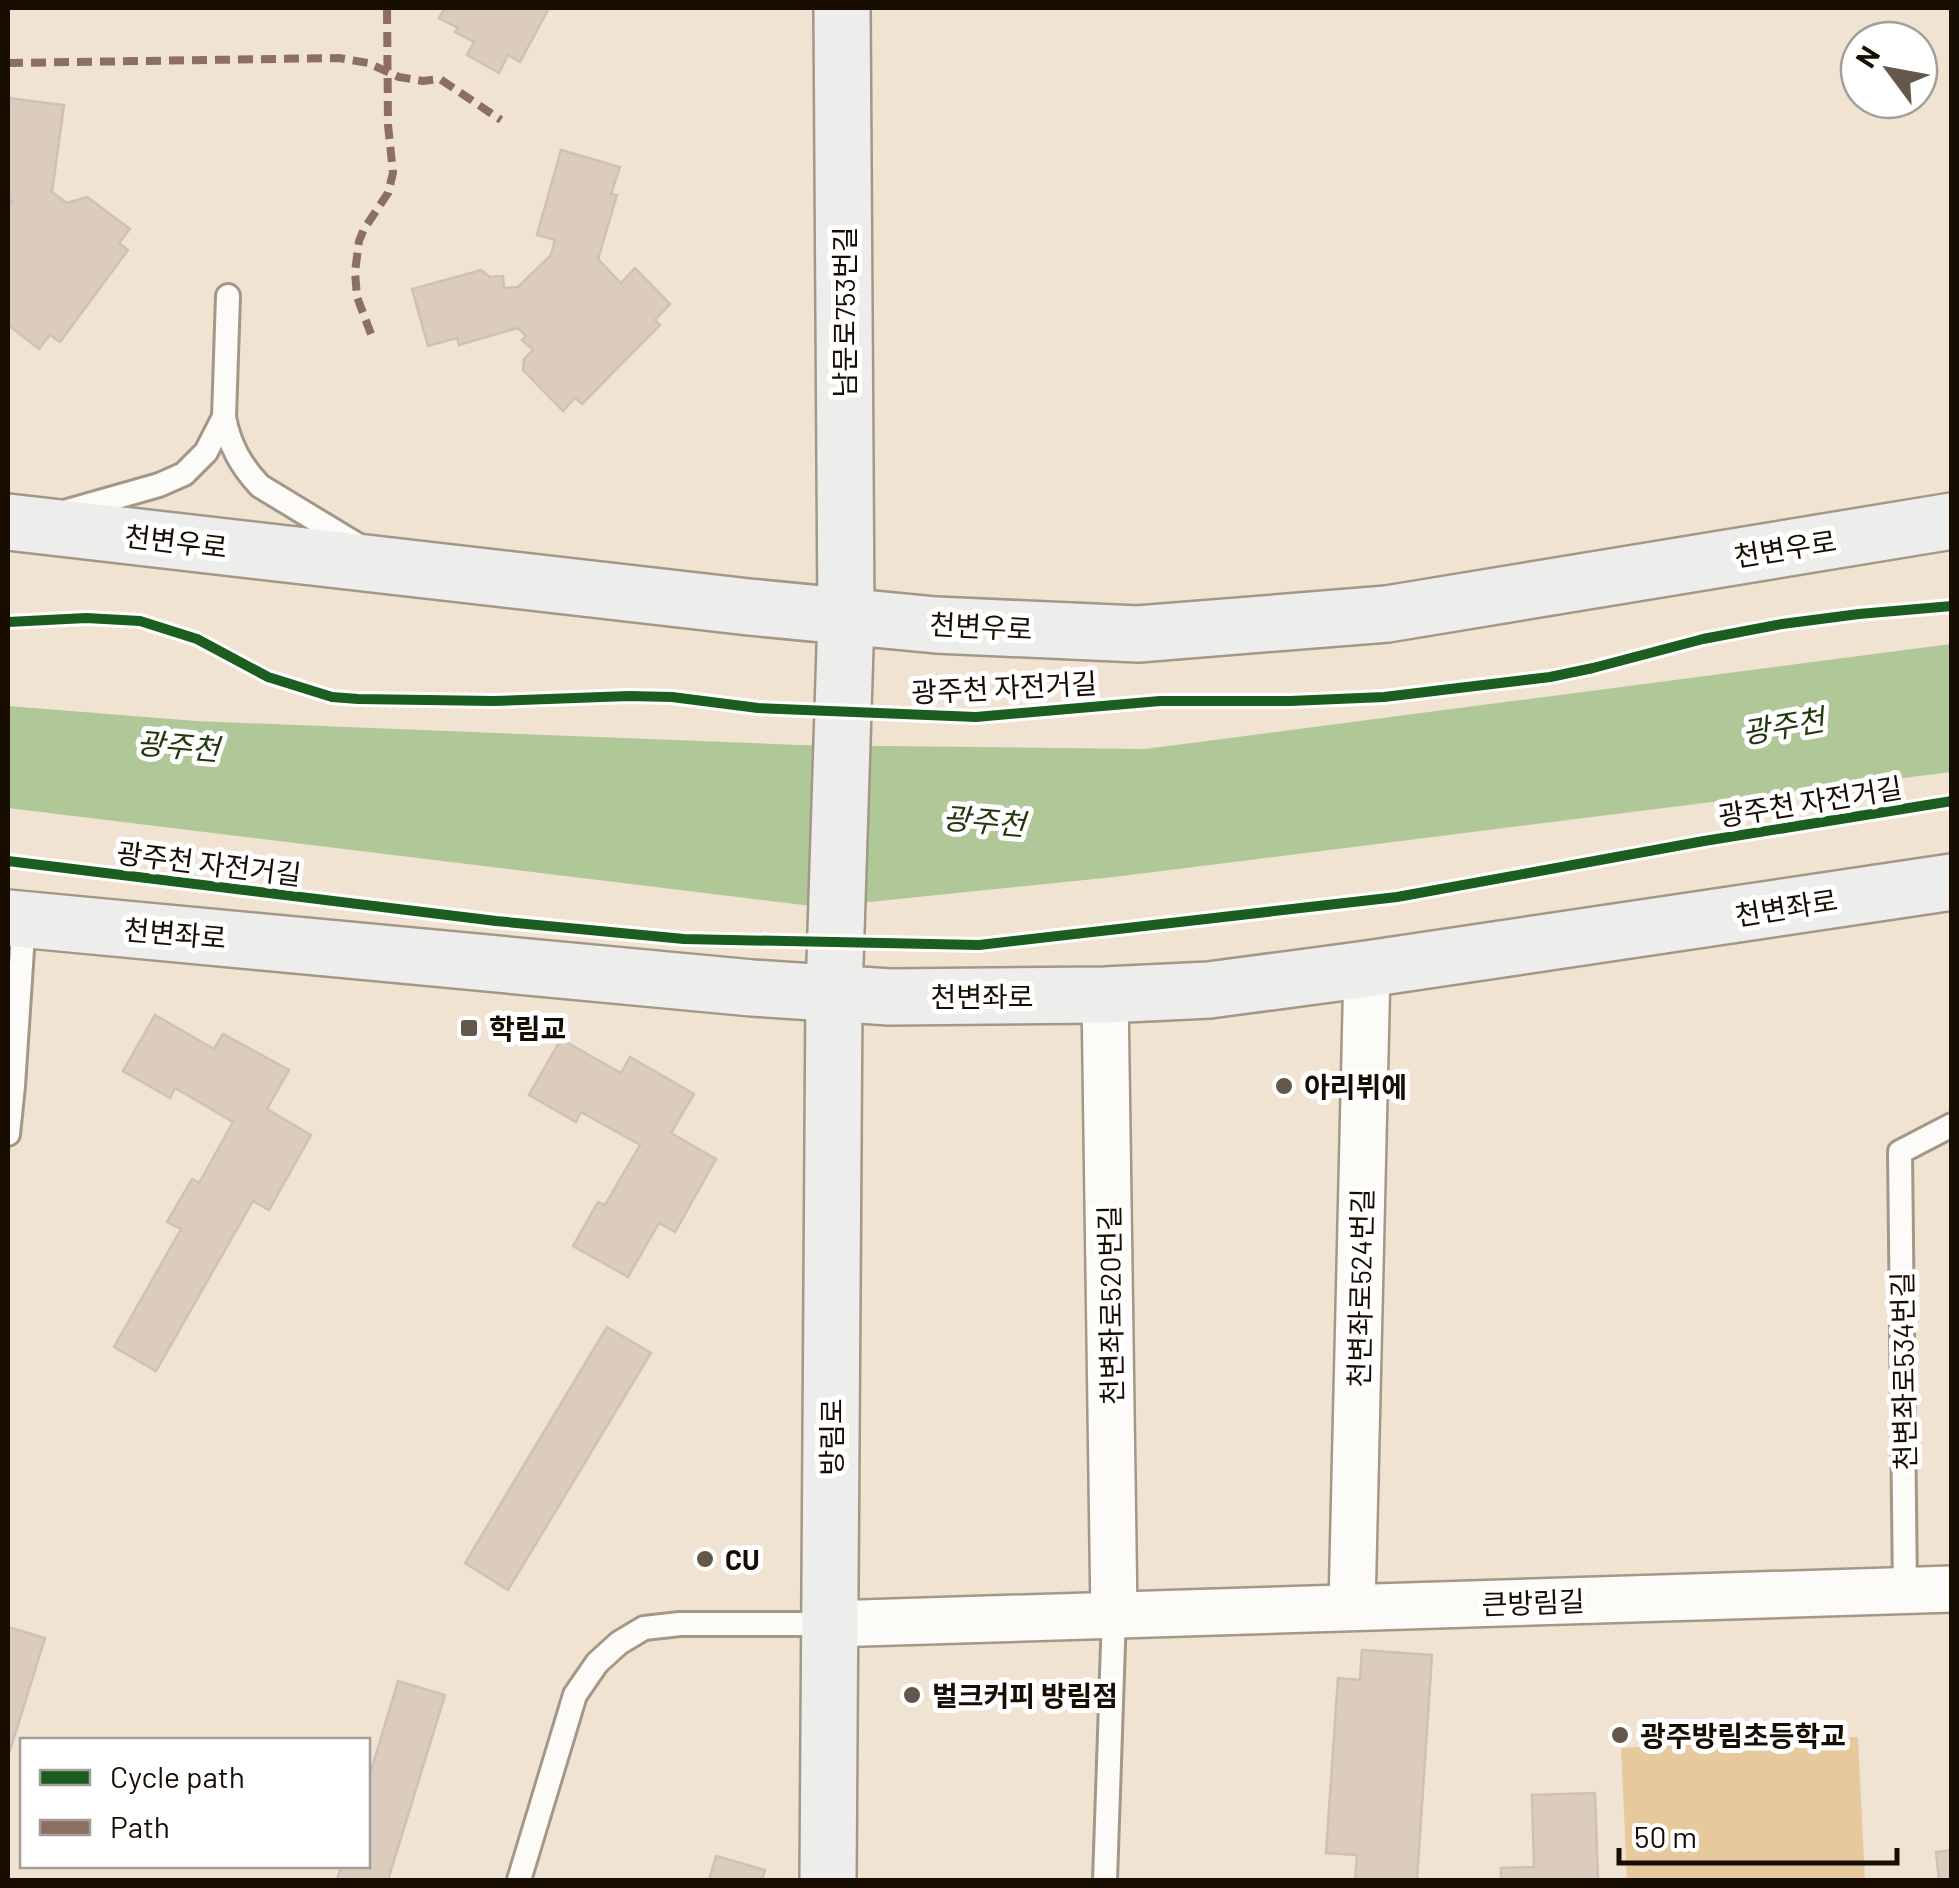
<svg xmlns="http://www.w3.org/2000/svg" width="1959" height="1888" viewBox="0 0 1959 1888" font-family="Barlow,'Noto Sans KR',sans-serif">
	<rect width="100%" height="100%" fill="#f0e3d1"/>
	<!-- green -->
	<polygon fill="#e7c99e" points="1858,1737 1865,1880 1627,1880 1621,1748"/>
	<!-- water -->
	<polygon fill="#b0c897" points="1951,644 1951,772 1114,877 820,907 8,808 8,706 196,721 799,745 1145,749"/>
	<!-- building -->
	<g fill="#dcccbe" stroke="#cfc1b3" stroke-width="2.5">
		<polygon points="445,8 549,8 520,62 508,55 499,73 467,55 474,42 455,32 458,28 439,18"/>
		<polygon points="8,98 64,105 52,192 67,203 87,197 130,229 119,243 128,250 60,342 50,335 39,349 8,325 8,207 12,201 8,198"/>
		<polygon points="561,150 620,167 611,194 617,195 598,259 621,283 635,268 670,304 655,320 660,325 582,404 575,398 563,411 523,370 524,359 533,350 522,340 526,336 518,328 459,345 457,338 428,346 412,289 481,270 490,277 503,276 504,288 518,287 551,255 555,240 537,235"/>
		<polygon points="155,1015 214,1049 223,1034 289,1070 267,1109 311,1135 269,1210 253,1201 156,1371 114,1347 181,1229 167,1222 192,1179 199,1183 233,1122 175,1088 170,1098 123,1071"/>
		<polygon points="561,1039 621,1073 630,1057 694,1094 671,1133 716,1159 675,1232 659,1223 628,1277 573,1246 598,1202 605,1205 640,1145 581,1112 576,1122 529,1095"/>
		<polygon points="607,1327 651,1353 508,1590 465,1563"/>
		<polygon points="8,1627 45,1638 8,1757"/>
		<polygon points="1362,1650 1432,1655 1417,1880 1355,1880 1357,1855 1326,1853 1338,1678 1360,1680"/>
		<polygon points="398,1681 445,1695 388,1880 337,1880 341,1866 368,1866 368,1781"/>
		<polygon points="1595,1793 1598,1880 1501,1880 1501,1868 1534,1867 1532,1795"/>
		<polygon points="1952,1850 1952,1880 1939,1880 1936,1852"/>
		<polygon points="716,1856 765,1870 762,1880 709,1880"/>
	</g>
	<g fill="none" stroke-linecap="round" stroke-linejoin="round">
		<defs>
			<g id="lane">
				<polyline points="224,417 228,296"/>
				<path d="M64,512L159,485L184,474L206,452L224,417C229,444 240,465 260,486L359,546"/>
				<polyline points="8,1134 13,1086 24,919"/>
				<polyline points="1905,1591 1900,1152 1952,1125"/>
				<polyline points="519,1880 575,1695 597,1663 619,1643 644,1628 680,1624 830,1624"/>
				<polyline points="1105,1880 1114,1615"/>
			</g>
			<g id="street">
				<polyline points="1105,995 1114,1615"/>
				<polyline points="1352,1607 1367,969"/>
				<polyline points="830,1624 1952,1589"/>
			</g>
			<g id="secondary">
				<polyline points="8,522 749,607 936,625 1138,634 1387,614 1952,521"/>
				<polyline points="8,918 752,988 890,997 1105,995 1209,990 1367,969 1952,882"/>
				<polyline points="828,1880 834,994 846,616 842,8"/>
			</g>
		</defs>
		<!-- lane casing -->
		<use href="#lane" stroke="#a39888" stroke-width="28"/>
		<!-- street casing -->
		<use href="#street" stroke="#a39888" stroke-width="50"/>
		<!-- secondary casing -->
		<use href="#secondary" stroke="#a39888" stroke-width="60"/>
		<!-- lane -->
		<use href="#lane" stroke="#fdfbf8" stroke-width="22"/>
		<!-- street -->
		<use href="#street" stroke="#fdfbf8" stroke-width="45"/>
		<!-- secondary -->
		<use href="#secondary" stroke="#edeeeb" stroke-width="55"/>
		<!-- quiet -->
		<g stroke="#8d6e63" stroke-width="8" stroke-dasharray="15 8" stroke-linecap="butt">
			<polyline points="8,63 339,58 368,63 399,77 423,81 440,79 501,120"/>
			<polyline points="371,334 357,297 355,272 359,241 364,229 388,193 393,173 388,125 387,8"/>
		</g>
		<defs>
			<g id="cycleway">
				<polyline points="8,622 86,618 140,621 197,639 268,677 332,697 358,699 494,701 629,696 672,697 758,708 976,717 1160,701 1290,701 1384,697 1550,677 1593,668 1703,639 1782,624 1859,614 1952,606"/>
				<polyline points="8,861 496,921 684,939 979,945 1397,897 1704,841 1952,801"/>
			</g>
		</defs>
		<!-- cycleway casing -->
		<use href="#cycleway" stroke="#fff" stroke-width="16"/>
		<!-- cycleway -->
		<use href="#cycleway" stroke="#1b5e20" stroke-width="10"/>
	</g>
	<!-- markers -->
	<g fill="#63584a" stroke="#fff" stroke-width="4">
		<rect x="459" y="1018" width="20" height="20" rx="5"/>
		<circle cx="1284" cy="1086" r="10"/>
		<circle cx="705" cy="1559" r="10"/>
		<circle cx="912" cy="1695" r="10"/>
		<circle cx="1620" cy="1735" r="10"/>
	</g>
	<g text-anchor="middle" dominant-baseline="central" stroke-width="10" stroke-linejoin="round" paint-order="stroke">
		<!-- street labels -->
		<g font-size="28" fill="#170d01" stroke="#fff">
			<text transform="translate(844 312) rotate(-90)">남문로753번길</text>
			<text transform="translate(176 541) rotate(7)">천변우로</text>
			<text transform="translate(1785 548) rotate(-9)">천변우로</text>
			<text transform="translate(981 626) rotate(3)">천변우로</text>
			<text transform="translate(1004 687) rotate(-3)">광주천 자전거길</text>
			<text transform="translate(1810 801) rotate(-9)">광주천 자전거길</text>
			<text transform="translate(209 863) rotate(7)">광주천 자전거길</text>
			<text transform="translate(1786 907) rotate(-9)">천변좌로</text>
			<text transform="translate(175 933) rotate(5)">천변좌로</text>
			<text x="982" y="996">천변좌로</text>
			<text transform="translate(1360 1288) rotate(-89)">천변좌로524번길</text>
			<text transform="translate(1110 1305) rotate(-91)">천변좌로520번길</text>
			<text transform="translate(1903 1371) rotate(-91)">천변좌로534번길</text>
			<text transform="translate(831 1437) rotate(-90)">방림로</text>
			<text transform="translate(1533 1602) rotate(-2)">큰방림길</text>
		</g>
		<!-- poi labels -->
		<g font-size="28" font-weight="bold" fill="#170d01" stroke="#fff" text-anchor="start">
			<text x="489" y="1028">학림교</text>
			<text x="1304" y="1086">아리뷔에</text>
			<text x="725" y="1559">CU</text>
			<text x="932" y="1695">벌크커피 방림점</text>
			<text x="1640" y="1735">광주방림초등학교</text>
		</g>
		<!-- water labels -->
		<g font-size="30" font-style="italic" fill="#1f390d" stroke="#fff">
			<text transform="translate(1783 725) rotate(-10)">광주천</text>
			<text transform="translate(178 745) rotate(5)">광주천</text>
			<text transform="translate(984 820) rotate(5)">광주천</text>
		</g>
	</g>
	<!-- border -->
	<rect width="1959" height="1888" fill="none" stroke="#170d01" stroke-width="20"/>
	<!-- legend -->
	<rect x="20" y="1738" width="350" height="130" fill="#ffffff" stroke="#a29e99" stroke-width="2.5"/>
	<rect x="40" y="1770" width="50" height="15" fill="#1b5e20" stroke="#a29e99" stroke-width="2.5"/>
	<text x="110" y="1788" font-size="30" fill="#170d01">Cycle path</text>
	<rect x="40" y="1820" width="50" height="15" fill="#8d6e63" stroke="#a29e99" stroke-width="2.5"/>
	<text x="110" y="1838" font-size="30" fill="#170d01">Path</text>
	<!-- north arrow -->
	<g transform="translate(1889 70) rotate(302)"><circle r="48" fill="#ffffff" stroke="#a29e99" stroke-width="2.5"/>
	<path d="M0-8L18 38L0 25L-18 38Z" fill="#63584a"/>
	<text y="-15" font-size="28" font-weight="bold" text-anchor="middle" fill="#170d01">N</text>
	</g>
	<!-- scale -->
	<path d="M1619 1848v15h278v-15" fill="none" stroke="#170d01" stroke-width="5"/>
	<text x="1634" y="1848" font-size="30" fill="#170d01" stroke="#ffffff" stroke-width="8" paint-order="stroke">50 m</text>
</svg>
